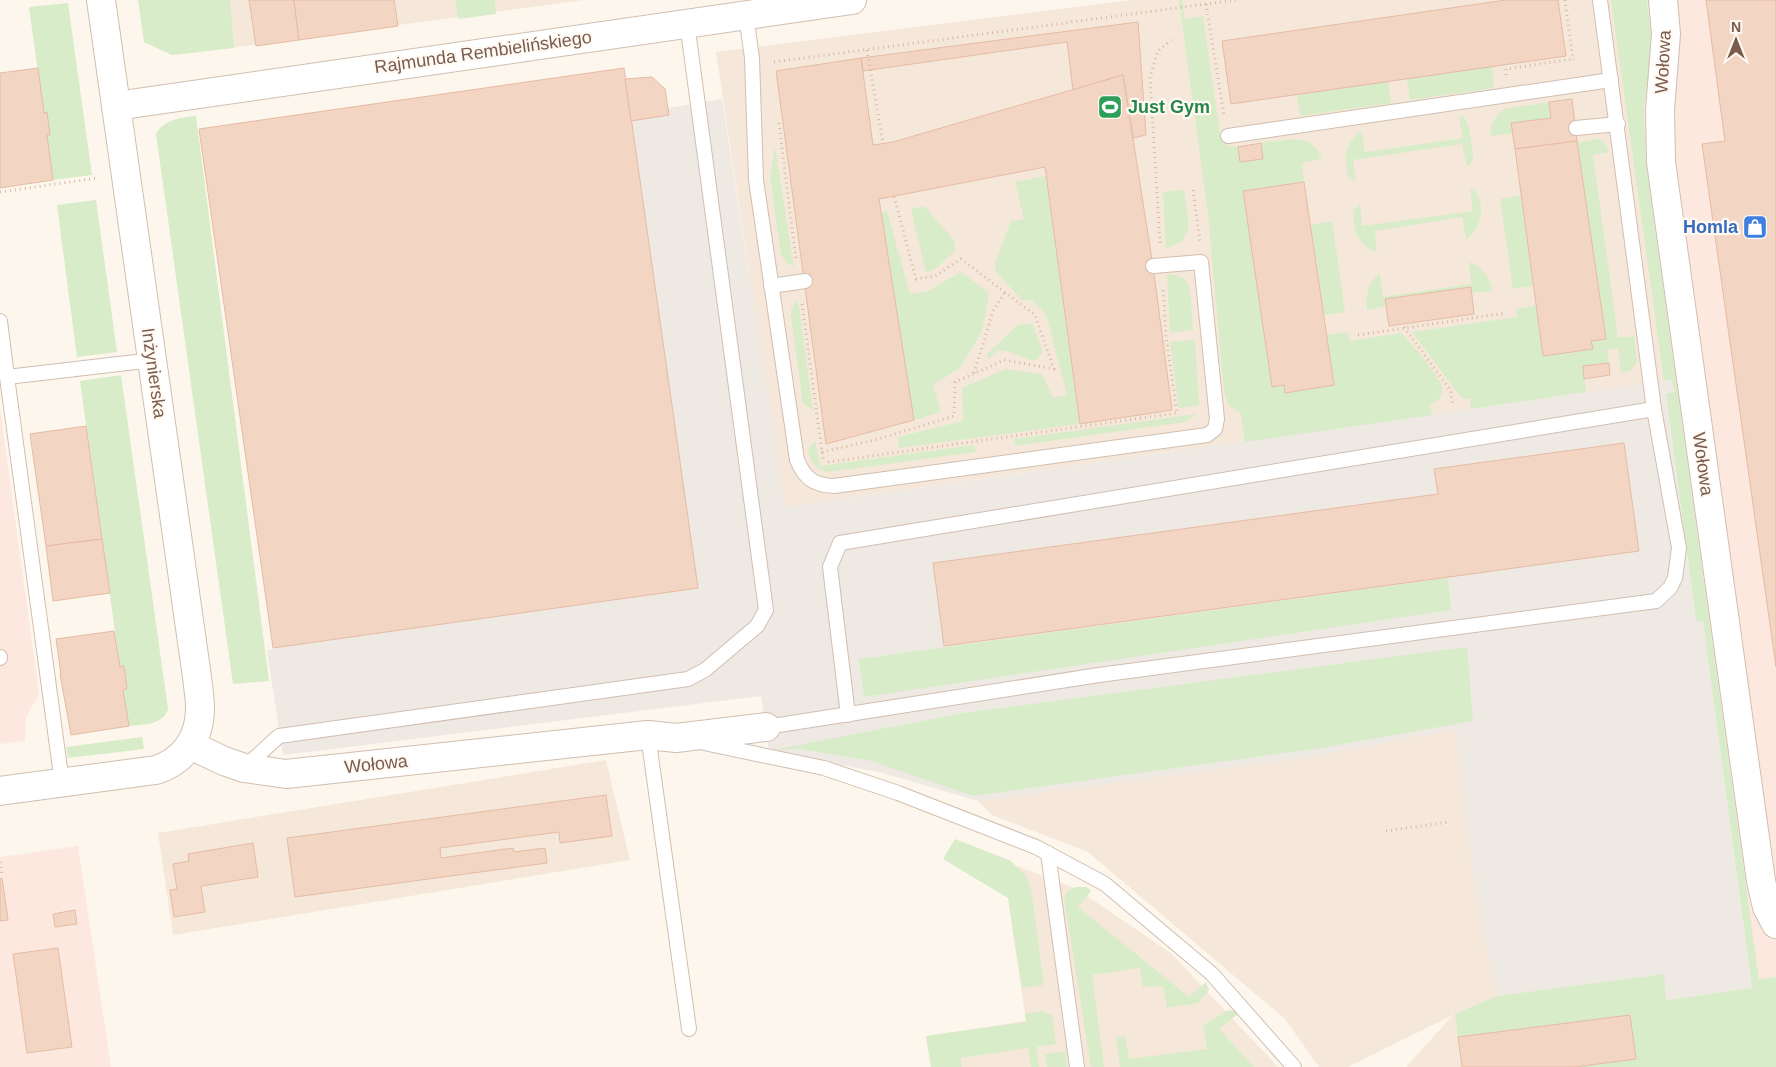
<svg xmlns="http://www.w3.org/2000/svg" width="1776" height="1067" viewBox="0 0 1776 1067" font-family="Arial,sans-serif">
	<rect width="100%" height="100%" fill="#fdf6ec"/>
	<!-- residential -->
	<g fill="#f5e8da">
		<polygon points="177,0 583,0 184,54"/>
		<polygon points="1132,0 1643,0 1627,34 1672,380 784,507 716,52"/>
		<polygon points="1456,729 1474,882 1664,974 1675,1067 1406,1067 1453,1015 1348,1067 1319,1067 1285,1019 1088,852 992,815 978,801"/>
		<polygon points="606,760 630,860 173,935 158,833"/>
		<polygon points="1017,866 1077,889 1172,954 1278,1067 931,1067 926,1036 1026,1021 1008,898 1010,867"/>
	</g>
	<!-- commercial -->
	<g fill="#fde8e0">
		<polygon points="1647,0 1776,0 1776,977 1759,980 1646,163 1644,109 1650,61 1651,34"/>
		<polygon points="0,407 39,694 26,717 25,741 0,744"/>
		<polygon points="78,846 111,1067 0,1067 0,857"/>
	</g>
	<!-- industrial -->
	<polygon fill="#efe9e4" points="624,68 626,79 652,77 665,89 668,108 722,99 785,507 1672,380 1674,393 1666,394 1696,621 1703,620 1752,988 1666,1000 1663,974 1497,996 1474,882 1456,729 1312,757 978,801 883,773 769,751 761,696 283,755 267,651 273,648 199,129"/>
	<!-- green -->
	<g fill="#d8ecc9">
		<polygon points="138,0 230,0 234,48 172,55 144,42"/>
		<polygon points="455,0 495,0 496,14 458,19"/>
		<path d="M1179,0H1182L1185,19L1203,16L1221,140L1228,146L1238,147L1240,162C1246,157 1254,147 1261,143C1265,141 1272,142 1277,141C1299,138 1311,136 1322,159L1302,163L1304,182L1243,191L1285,393L1334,385L1327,335L1348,332L1350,341L1402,333C1411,344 1440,376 1442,387C1443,396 1438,402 1430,405L1432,415L1245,442L1241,414L1228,405L1224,391L1208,214Z"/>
		<polygon points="1611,0 1647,0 1651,34 1650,61 1644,109 1646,163 1759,979 1776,977 1776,1067 1575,1067 1636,1059 1630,1015 1458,1037 1455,1014 1497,996 1664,974 1666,1000 1752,988 1703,621 1696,621 1666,394 1674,392 1672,380 1664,381"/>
		<polygon points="68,3 92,175 53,180 29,7"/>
		<polygon points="1492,66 1494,88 1410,100 1407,79"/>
		<polygon points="1388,81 1391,103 1300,116 1297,95"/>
		<path d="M1549,102L1551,118L1511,124L1512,133L1491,136C1489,125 1496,116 1504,109Z"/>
		<path d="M196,116L269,681L233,684L156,134C164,119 181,118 196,116Z"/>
		<path d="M1463,116C1469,121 1473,147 1473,156C1473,161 1471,163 1467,166L1462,144L1353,160L1356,182L1348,177C1345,156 1343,146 1361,130L1365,152L1463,138L1459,117Z"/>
		<path d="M1596,139C1604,140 1607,145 1609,152L1593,155L1618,338L1634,336L1637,362L1632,370L1621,373L1618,348L1607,350L1609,363L1583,366L1586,392L1471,409L1470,399H1465L1460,396L1412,332L1517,317L1516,309L1536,305L1543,356L1592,349L1591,341L1605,339L1577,143Z"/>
		<polygon points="775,147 794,267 787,263 781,255 770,176"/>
		<polygon points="1046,176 1080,424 899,448 898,437 963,421 962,388 1005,369 1042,374 1053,398 1067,395 1046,314 1031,300 1023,301 996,272 995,263 1011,221 1024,219 1015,182"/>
		<path d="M1470,189H1474C1486,204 1482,230 1466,239L1462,217L1375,231L1377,252C1357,246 1354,230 1353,211L1360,204L1362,226L1473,211Z"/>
		<path d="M1184,190C1187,216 1198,240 1166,248L1163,192Z"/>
		<polygon points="1521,195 1533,286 1513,289 1500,199"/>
		<polygon points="96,200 117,352 77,357 57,205"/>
		<polygon points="924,206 954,240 955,251 934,270 926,272 911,209"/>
		<polygon points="887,211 910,294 928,291 961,272 989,293 982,331 960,368 933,385 941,412 914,420 881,212"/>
		<polygon points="1332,221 1345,312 1324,315 1311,225"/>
		<path d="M1469,262C1483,267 1490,277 1492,291L1472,293L1470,287L1386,299V306L1367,310C1366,296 1367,282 1380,274L1383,297L1471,284Z"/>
		<path d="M1167,274C1175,274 1185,277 1188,285C1192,293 1192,320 1193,330L1170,333Z"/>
		<polygon points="798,300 813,410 803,404 791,316 791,309"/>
		<polygon points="1032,323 1043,352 1035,361 1006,351 997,351 988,359 987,354 1018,325"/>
		<polygon points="1195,340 1199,405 1179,408 1170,342"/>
		<path d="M121,375L168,709C163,726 143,724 129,726L123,690L127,689L124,666L120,667L80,381Z"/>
		<polygon points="1196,414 1185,422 1015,446 1014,439"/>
		<path d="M815,441L820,466L974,445L976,452L829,472C816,470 810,462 808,449Z"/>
		<polygon points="1448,578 1451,610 864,697 859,659"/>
		<polygon points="1467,647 1473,721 1321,748 973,796 871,761 799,749 773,750 963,713"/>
		<polygon points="142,737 144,749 68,758 66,747"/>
		<polygon points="955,839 1011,861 1026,876 1031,889 1044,985 1022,988 1008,898 943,859"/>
		<polygon points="1076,887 1087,887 1091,891 1078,907 1189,997 1206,982 1209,990 1198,1003 1167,1008 1163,986 1143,987 1140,968 1092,975 1104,1067 1091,1067 1064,897 1068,891"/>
		<polygon points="1232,1010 1238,1014 1219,1029 1254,1067 1120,1067 1116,1037 1125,1036 1129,1059 1207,1049 1203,1026 1226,1011"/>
		<polygon points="1043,1011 1052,1015 1056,1044 1036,1047 1039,1067 1031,1067 1028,1048 961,1058 962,1067 931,1067 926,1036 1026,1022 1025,1014"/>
		<polygon points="1065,1051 1067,1067 1047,1067 1045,1054"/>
	</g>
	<!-- building -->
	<g fill="#f3d5c3" stroke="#e6bba3">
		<polygon points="249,0 294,0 299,40 256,46"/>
		<polygon points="294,0 394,0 398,26 299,40"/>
		<polygon points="1506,0 1558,0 1566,56 1231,104 1222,41"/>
		<polygon points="1706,0 1776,0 1776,667 1702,144 1725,141"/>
		<polygon points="1138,22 1146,135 1133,138 1123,75 1073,90 1067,42 863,71 861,58"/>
		<polygon points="861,58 873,145 893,142 1123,75 1153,266 1172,410 1080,424 1045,167 879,199 914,420 826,444 776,71"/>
		<polygon points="38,68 44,113 47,112 50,135 47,135 53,180 0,188 0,73"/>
		<polygon points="624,68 698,588 273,648 199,129"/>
		<polygon points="652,77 665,89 669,115 631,121 625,79"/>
		<polygon points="1572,99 1577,141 1515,149 1511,123 1551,118 1549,102"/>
		<polygon points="1577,141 1606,339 1591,341 1593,349 1543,356 1515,149"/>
		<polygon points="1261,143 1263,159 1240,162 1238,147"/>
		<polygon points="1304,182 1334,385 1285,393 1284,385 1272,387 1243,191"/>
		<polygon points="1471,287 1474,314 1389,326 1385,299"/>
		<polygon points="1609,363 1610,375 1584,379 1583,366"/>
		<polygon points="86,426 102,539 46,546 30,434"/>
		<polygon points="1624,443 1639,551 944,646 933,563 1438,494 1434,469"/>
		<polygon points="102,539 110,593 53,601 46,546"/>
		<polygon points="114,631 120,667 124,666 127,689 123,690 129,726 71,735 60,674 61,674 56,639"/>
		<polygon points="606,795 612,836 560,843 559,832 440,848 441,858 513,848 514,852 545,848 547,863 295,897 287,838"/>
		<polygon points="253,843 258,877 201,886 205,912 174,917 170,890 177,889 173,864 189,861 188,854"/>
		<polygon points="2,878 8,920 0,921 0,879"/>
		<polygon points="75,910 77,924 55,927 53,914"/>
		<polygon points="58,948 72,1047 27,1053 13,954"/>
		<polygon points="1630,1015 1636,1059 1575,1067 1462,1067 1458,1037"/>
	</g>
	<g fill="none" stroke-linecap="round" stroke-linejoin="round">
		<defs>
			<g id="lane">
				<path d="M746,15L752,58L756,180L797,460C805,479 814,485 834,486L1207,435L1215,429L1217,419L1201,262L1153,266"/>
				<polyline points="1576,128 1618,124"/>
				<polyline points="1228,136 1611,80"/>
				<polyline points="771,286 805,281"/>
				<polyline points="0,321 7,377 153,360"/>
				<polyline points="7,377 62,783"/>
				<polyline points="0,657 0,658"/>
				<polyline points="848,715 830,567 840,543 1654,409"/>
				<polyline points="766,727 1099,675 1656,601 1670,588 1675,578 1679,548 1654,409 1600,0"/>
				<polyline points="648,735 689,1029"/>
				<polyline points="704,743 824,768 898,793 1036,847 1105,884 1212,974 1294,1067"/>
				<polyline points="244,768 279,736 688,679 705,670 757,626 766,610 687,23"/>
				<polyline points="1048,853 1077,1067"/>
			</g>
			<g id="street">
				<polyline points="1663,0 1666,34 1660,110 1661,162 1761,881 1767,907 1776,924"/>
				<polyline points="116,106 852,0"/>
				<polyline points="190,745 224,761 244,768 286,774 648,735 676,738 766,727"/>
				<path d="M0,791L156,770C184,761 200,738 200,708C200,698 198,687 197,677L101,0"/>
			</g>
		</defs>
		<!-- lane casing -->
		<use href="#lane" stroke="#d1beb0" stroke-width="16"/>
		<!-- street casing -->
		<use href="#street" stroke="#d1beb0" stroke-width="30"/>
		<!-- path -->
		<g stroke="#d9b8a5" stroke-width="3" stroke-dasharray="1 4" stroke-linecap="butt">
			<polyline points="1565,0 1573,60"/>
			<polyline points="1206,4 1224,116"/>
			<polyline points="867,50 883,143"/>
			<polyline points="774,62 1236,0"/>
			<polyline points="1506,75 1506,69 1573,59"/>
			<polyline points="779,123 796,260"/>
			<polyline points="1193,190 1200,242"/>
			<polyline points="0,192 97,178"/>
			<polyline points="1160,243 1150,77 1158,51 1171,40"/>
			<polyline points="802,304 823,459"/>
			<polyline points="1404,327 1451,391 1453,406"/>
			<polyline points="1358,335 1506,313"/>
			<polyline points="974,373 993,311 1005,292"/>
			<polyline points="822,452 875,440 954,416 955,382 1004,360 1054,369 1035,315 961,259 935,276 916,279 894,196"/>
			<polyline points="828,462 1177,413 1166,337 1163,287"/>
			<polyline points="1386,831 1449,822"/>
			<polyline points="0,862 2,873 0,873"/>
		</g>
		<!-- lane -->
		<use href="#lane" stroke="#fff" stroke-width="14"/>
		<!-- street -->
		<use href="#street" stroke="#fff" stroke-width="28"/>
	</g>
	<!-- icons -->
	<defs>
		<symbol id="stadium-square" viewBox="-11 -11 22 22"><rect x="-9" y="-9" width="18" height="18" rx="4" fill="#2e9e5b" stroke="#fffaf3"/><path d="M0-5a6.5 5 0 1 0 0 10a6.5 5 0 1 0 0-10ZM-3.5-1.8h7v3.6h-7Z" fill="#fff"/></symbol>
		<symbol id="shop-square" viewBox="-11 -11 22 22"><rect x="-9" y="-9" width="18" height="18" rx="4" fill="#3f7fe0" stroke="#fffaf3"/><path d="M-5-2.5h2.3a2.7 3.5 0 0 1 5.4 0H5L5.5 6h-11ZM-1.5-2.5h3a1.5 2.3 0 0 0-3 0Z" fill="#fff"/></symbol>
	</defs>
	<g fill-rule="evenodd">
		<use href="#stadium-square" x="1096" y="93" width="28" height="28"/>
		<use href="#shop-square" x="1741" y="213" width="28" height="28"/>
	</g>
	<g text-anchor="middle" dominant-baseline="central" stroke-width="4.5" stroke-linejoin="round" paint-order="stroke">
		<!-- street labels -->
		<g font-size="18" fill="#7a5c4d" stroke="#fffaf3">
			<text transform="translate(483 52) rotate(-8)">Rajmunda Rembielińskiego</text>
			<text transform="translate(1663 62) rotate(-87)">Wołowa</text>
			<text transform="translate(154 373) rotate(82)">Inżynierska</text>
			<text transform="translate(1703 464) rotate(82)">Wołowa</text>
			<text transform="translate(376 764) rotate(-6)">Wołowa</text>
		</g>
		<!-- leisure labels -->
		<g font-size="18" font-weight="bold" fill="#27864d" stroke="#fffaf3" text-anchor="start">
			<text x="1128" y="107">Just Gym</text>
		</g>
		<!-- shop labels -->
		<g font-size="18" font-weight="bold" fill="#366cbe" stroke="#fffaf3" text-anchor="end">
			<text x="1738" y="227">Homla</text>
		</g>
	</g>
	<!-- north arrow -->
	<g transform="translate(1736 40)" stroke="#fffaf3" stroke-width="4" paint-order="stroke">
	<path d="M0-4L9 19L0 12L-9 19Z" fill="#7a5c4d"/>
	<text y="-8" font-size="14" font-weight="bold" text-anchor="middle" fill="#7a5c4d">N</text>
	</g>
</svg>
